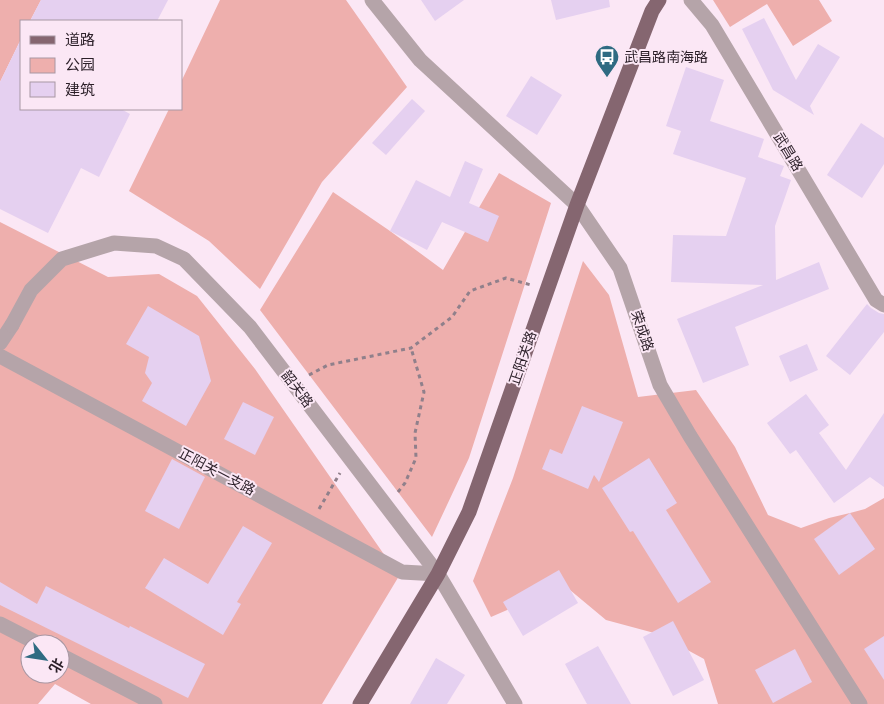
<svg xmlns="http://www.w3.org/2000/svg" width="884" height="704" viewBox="0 0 884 704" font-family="Karla,'Noto Sans SC',sans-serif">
	<rect width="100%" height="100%" fill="#fbe7f5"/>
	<!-- green -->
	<g fill="#eeafad" fill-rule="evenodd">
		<polygon points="0,0 41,0 30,21 21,21 21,39 0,82"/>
		<polygon points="220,0 346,0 407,87 322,182 260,289 209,241 129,191 169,109 181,109 181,82"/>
		<polygon points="713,0 819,0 832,21 793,46 767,4 730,27"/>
		<polygon points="499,173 551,203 469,458 432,537 260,310 333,192 390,231 443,270"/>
		<path d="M0,222L108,277L159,274L197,296L255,369L399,576L322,704H91L55,684L38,704H0ZM30,644H60V674H30Z"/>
		<polygon points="583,261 609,295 638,397 696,390 735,447 768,515 801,528 829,518 850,513 865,509 884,498 884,704 718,704 704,659 658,634 606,620 564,585 491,617 473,581 513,478"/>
	</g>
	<!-- building -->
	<g fill="#e5d0f0">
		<polygon points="41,0 168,0 157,21 30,21"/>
		<polygon points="421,0 464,0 435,21"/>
		<polygon points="551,0 609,0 610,7 556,20"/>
		<polygon points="764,18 796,80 818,44 840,57 810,106 814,115 773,90 742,29"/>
		<polygon points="21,39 21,109 121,109 130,114 99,177 81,168 48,233 0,209 0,82"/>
		<polygon points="686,67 724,80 710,121 764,139 758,157 784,166 780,176 791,180 775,226 776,280 819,262 829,289 735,327 749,365 703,383 677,319 763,285 671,282 673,235 726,236 746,178 673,154 681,131 666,126"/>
		<polygon points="531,76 562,95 537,135 506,116"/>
		<polygon points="412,99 425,111 386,155 372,143"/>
		<polygon points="861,123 884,138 884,164 862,198 827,175"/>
		<polygon points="465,161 483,169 469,203 499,216 488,242 442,222 427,250 390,231 416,180 450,197"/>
		<polygon points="867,304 871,308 879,313 884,314 884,332 850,375 826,356"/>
		<polygon points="148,306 199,336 211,381 186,426 142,401 152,383 145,373 149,357 126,344"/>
		<polygon points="807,344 818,370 790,382 779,356"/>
		<polygon points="806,394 829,425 819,433 846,470 884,413 884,487 870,477 834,503 796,450 790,454 767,423"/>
		<polygon points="243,402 274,417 255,455 224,439"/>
		<polygon points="582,406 623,422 599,482 594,475 588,489 542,469 550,449 562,454"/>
		<polygon points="649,458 677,503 666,510 711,582 678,603 633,531 630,532 602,488"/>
		<polygon points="172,459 205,477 179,529 145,511"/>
		<polygon points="850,513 875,549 839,575 814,539"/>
		<polygon points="243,526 272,543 237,602 241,604 223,635 145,588 164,558 208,584"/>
		<polygon points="559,570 578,603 523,636 503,602"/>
		<polygon points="0,582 37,604 46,586 129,628 130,626 205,664 188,698 0,605"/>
		<polygon points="673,621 704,680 673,696 643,637"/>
		<polygon points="884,636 884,680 864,649"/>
		<polygon points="598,646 631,704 587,704 565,664"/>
		<polygon points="795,649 812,682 773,703 755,670"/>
		<polygon points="436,658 465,675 447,704 410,704"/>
	</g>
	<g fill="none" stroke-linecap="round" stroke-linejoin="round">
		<!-- path -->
		<g stroke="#90808b" stroke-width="3" stroke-dasharray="4 4" stroke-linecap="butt">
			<polyline points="309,375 328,365 411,348 452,317 470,291 506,278 531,285"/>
			<polyline points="398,492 405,483 416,458 415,433 424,392 411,348"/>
			<polyline points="319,509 340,473"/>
		</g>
		<!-- pedestrian -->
		<g stroke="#b5a4a9" stroke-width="15">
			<polyline points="0,343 12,325"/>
			<polyline points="0,356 402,572 438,574"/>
			<polyline points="0,624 39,644"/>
			<polyline points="60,655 155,704"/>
		</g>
		<!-- minor -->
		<g stroke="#b5a4a9" stroke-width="15">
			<polyline points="372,0 420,60 577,205 620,268 660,385 690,436 860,704"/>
			<polyline points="691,0 712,25 876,300 884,305"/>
			<polyline points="12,325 31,290 62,259 114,243 156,246 184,259 250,327 438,574 515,704"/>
		</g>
		<!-- primary -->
		<polyline stroke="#856670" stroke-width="15" points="360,704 438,574 469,512 577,205 652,11 659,0"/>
	</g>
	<!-- icons -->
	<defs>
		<symbol id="bus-pin" viewBox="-11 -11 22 30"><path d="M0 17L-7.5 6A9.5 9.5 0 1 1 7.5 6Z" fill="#2f6b82" stroke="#fbe7f5"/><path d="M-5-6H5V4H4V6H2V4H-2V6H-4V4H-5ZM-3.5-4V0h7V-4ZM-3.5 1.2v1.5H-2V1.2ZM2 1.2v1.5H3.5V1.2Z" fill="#fff"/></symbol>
	</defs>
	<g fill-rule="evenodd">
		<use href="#bus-pin" x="593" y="43" width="28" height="38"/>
	</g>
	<g text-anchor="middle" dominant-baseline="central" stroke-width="4" stroke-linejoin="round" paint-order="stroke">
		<!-- poi labels -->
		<g font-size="14" fill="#2b1f28" stroke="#fbe7f5" text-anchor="start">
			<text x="624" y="57">武昌路南海路</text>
		</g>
		<!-- street labels -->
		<g font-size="14" fill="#2b1f28" stroke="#fbe7f5">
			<text transform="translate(788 152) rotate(59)">武昌路</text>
			<text transform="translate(642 331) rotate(71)">荣成路</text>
			<text transform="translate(523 358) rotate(-71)">正阳关路</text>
			<text transform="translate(297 389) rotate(53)">韶关路</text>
			<text transform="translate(217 472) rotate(28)">正阳关一支路</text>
		</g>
	</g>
	<!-- legend -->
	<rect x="20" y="20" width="162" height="90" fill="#fbe7f5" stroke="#a897a3"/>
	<rect x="30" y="36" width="25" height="8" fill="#856670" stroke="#a897a3"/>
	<text x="65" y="45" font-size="15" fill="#2b1f28">道路</text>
	<rect x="30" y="58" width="25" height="15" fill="#eeafad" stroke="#a897a3"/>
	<text x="65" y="70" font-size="15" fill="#2b1f28">公园</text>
	<rect x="30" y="82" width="25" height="15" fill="#e5d0f0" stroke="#a897a3"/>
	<text x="65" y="95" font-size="15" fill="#2b1f28">建筑</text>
	<!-- north arrow -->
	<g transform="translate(45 659) rotate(120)"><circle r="24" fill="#fbe7f5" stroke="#a897a3"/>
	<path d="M0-4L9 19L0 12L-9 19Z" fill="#2f6b82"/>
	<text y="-8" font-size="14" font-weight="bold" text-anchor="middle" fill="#2b1f28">北</text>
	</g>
</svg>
